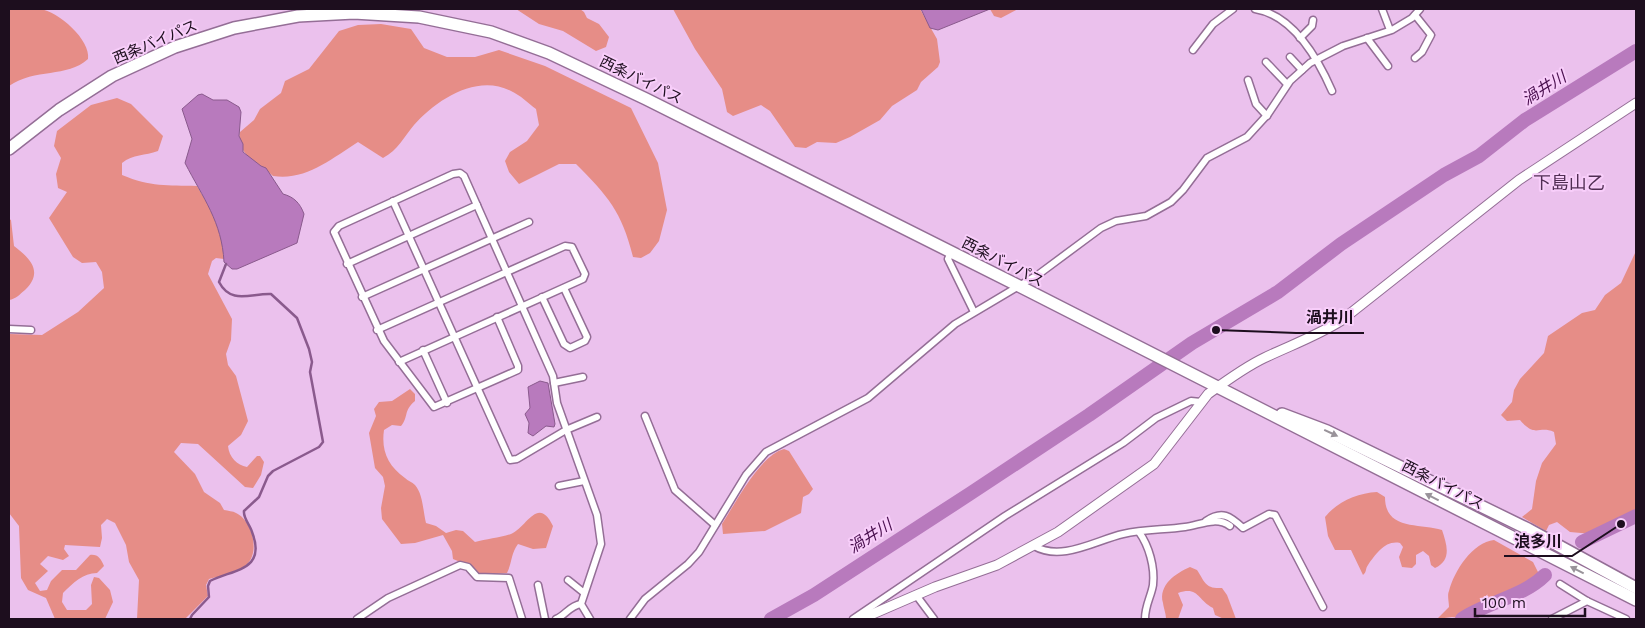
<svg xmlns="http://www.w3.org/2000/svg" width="1645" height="628" viewBox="0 0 1645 628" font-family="'Work Sans','Noto Sans JP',sans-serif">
	<rect width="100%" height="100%" fill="#ebc1ed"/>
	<!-- green -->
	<g fill="#e68d87">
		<path d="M9,9C19,9 30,8 40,9C58,11 91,40 88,59C67,78 35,68 9,86Z"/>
		<polygon points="516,9 580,9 584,12 587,18 599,24 609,37 606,47 596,51 563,31 539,24"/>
		<polygon points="673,9 920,9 937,39 940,62 938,67 921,82 917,90 892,106 880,120 850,137 836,143 817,142 806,148 795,147 770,111 761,105 733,116 727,112 722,89 695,49"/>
		<polygon points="990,9 1018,9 1001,18 994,16"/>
		<path d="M381,24L411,29L424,48L447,57H475L499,50L545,66L631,108L658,163L667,210L659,241L650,253L641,258L633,257C622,212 608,196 576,164H559L519,184L509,172L505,161L510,152L527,141L539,125L536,109C528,103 520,95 511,91C477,73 436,100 414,125C404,137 398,150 383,158L358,142C331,159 306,181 273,176C260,163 235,155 240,132L254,120L260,109L281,93L285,81L309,69L339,31L358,25Z"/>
		<path d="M117,98L131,104L163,136L158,151C145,156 133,154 122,163V175C151,187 167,185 197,186L217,220L222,238L224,259L216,258L212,261L208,274L232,319L231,340L226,354L228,365L236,376L248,421L241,435L228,446C229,457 237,465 247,467L257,456H260L264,462L261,475L253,488L245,487L198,444L181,443L174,452L195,474L204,492L220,503L224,510C228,511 233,511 236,513C252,520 261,553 246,565C237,573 221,576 209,579L206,585L208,596L185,619H137L139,580L129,562L126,545L115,523L107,519L101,525L102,538L100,547L65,545L64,549L69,556L63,560L48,556L40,564L48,571L35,583L40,591L47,590L51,581L62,570H76L90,555C98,554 101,559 104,566L97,573C83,573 73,583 63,593L62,602L67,610H86L92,604L91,585L94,577L99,578L110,590L113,602L105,619H55L46,598L28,590L21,578L19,526L9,513V334L42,335L78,312L104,288L102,272L96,262L82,263L73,257L49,218L67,192L58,188L56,174L61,158L54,146L57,131L91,105Z"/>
		<path d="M9,219L11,220L14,246C30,258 44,272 25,290C20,294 16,299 9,300Z"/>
		<path d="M1636,251V512L1592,534L1570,532L1557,522L1549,525L1546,531L1522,517L1532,509L1536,481L1542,463L1556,444L1554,432C1538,425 1536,439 1520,420L1507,421L1501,415L1512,402L1514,390L1520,379L1544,353L1548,336L1582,313L1595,310L1605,295L1621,283Z"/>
		<path d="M410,389L415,394V401C403,411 409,416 401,426L392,425L384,430C381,451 388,466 405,478C408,481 412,482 415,485C423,494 423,511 426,523L436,526L446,533L456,530L463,531L475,542C486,539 500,538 511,534C527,527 538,495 553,526L546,548L533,549L518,544C511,553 512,563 507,573L479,575L470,566L453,559L452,551L443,535L415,543L401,544L382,519L381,508L385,486L383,477L375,468L369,433L376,416L374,409L379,402L392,401Z"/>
		<path d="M784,449L789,451L813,489L809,494L803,497L801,513L765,531L723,534L722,524C735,504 760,455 784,449Z"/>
		<path d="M1377,492L1385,497C1385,531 1420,523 1442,530C1447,545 1452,560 1435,568L1431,565L1429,556L1423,551L1416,555V564L1412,568L1402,567L1399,557L1403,547L1400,543C1385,540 1376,554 1368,565C1365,569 1367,572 1363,575L1351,550H1335L1328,536L1325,517C1337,502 1357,493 1377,492Z"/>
		<path d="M1494,540L1533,562L1539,574L1538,585L1517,598L1468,619L1452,617L1437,619L1449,607C1449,602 1447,595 1449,591C1454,571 1473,542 1494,540Z"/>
		<path d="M1190,567L1197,570C1205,582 1205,589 1222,588L1227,595L1236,619H1224L1215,615L1213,608C1197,600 1199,586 1178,593L1183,605L1178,619H1166C1166,613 1164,610 1163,603C1158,585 1176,573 1190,567Z"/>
	</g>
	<!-- water -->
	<g fill="#b87abd" stroke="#8a5a8d">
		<polygon points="921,9 990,9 938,30 930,28"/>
		<path d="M202,94L213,100H227L239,107L241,112L239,136L243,144V152L261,166L266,168L283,194C294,197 300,203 304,214L297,243L237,269H232L224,262C222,222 203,198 185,163L192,139L182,109L198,95Z"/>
		<polygon points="540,381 548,383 555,424 554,427 546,426 533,436 528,433 529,423 525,414 530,408 528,387"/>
	</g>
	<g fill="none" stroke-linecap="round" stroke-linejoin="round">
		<!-- stream -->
		<path stroke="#8a5a8d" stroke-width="2.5" d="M190,619L192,615L209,597L208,586L210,581C233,569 267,571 252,532C250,525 243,518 244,511L259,497L268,476L273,471L319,447L323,442L310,372L312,362L309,349L297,318L271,294C251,293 231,305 219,282L226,264"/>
		<!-- river -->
		<g stroke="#b87abd" stroke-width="14">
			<polyline points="1582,542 1636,516"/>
			<polyline points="771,619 814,595 971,493 1089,415 1192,343 1278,292 1341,244 1444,175 1479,156 1525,120 1636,51"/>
			<path d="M1462,619C1487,602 1523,597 1545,575"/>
		</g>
		<defs>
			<g id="street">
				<path d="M1255,9C1293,15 1318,59 1332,91"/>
				<polyline points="1382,9 1390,30"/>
				<polyline points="1300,38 1312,26 1313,20"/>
				<polyline points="1367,38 1388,66"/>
				<polyline points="1193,50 1213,24 1233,9"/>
				<polyline points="1290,57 1302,70"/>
				<polyline points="1415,58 1422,52 1431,35 1415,15"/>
				<polyline points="1266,62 1287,84"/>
				<polyline points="1248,80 1256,104 1267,116"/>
				<polyline points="393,201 510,460 517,459 566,430 597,417"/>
				<polyline points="951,252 948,259 974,312"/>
				<polyline points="347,264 477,205"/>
				<polyline points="362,297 529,222"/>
				<polyline points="542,297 564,344 570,348 585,341 587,337 564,288"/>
				<polyline points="497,317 518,366 518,370 434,407 384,341 334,232 339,226 453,174 460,173 464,176 553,376 557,403 597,515 601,544 581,604 590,619"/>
				<polyline points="9,329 31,330"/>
				<polyline points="377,330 565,246 572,247 585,274 583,279 399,362"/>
				<polyline points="423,350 447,403"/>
				<polyline points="554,383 583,377"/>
				<polyline points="645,416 675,490 715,525"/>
				<polyline points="559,486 584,481"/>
				<path d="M1206,521C1222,510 1230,516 1243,528L1269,514L1275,515L1323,607"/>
				<path d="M1139,532C1149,546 1155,567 1153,585C1151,597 1145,605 1145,619"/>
				<path d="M1034,546C1062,562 1096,540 1123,534C1144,529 1165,530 1185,527C1200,525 1216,516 1230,526"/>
				<polyline points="568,580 583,592"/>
				<polyline points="1560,584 1587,601 1626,619"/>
				<polyline points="538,585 545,619"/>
				<polyline points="916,595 934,619"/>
				<polyline points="357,619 388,598 460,565 468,567 477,577 509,578 522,619"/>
				<path d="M556,619C566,615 569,606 581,604"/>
				<polyline points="630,619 645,599 688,564 699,552 746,475 766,452 868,398 955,324 1039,274 1101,228 1116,221 1146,216 1171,202 1183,190 1207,158 1247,137 1268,114 1290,81 1310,63 1343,46 1392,30 1412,18 1420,9"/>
				<polyline points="853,619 1005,516 1123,443 1156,418 1191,401 1201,402"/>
				<polyline points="1552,619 1587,601"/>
			</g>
			<path id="secondary" d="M861,619L935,587L997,565L1058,532L1154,464L1208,394C1226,381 1245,367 1264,358C1291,345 1317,336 1342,320L1519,180L1636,103"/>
			<g id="highway">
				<polyline points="9,149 59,110 112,76 175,47 234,28 298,16 354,13 419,17 491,32 549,53 646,99 1019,286 1636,600"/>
				<polyline points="1282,414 1327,431 1528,529 1636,588"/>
			</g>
		</defs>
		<!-- street casing -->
		<use href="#street" stroke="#946e96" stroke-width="9"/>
		<!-- secondary casing -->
		<use href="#secondary" stroke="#946e96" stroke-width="11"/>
		<!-- highway casing -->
		<use href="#highway" stroke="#946e96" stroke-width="14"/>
		<!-- street -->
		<use href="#street" stroke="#fff" stroke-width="6"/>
		<!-- secondary -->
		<use href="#secondary" stroke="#fff" stroke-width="9"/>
		<!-- highway -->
		<use href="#highway" stroke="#fff" stroke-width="11"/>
	</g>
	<!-- one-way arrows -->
	<defs><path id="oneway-solid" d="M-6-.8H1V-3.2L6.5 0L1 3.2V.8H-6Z" transform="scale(1.25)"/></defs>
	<g fill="#99939a">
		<use href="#oneway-solid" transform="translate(1331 433) rotate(25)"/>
		<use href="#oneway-solid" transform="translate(1432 497) rotate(-153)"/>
		<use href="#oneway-solid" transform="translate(1577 570) rotate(-153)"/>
	</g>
	<g text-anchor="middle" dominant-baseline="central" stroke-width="4" stroke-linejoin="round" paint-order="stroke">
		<!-- street labels -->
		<g font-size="15" fill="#1d0e1e" stroke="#f8cefa">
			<text transform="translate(155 42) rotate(-23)">西条バイパス</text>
			<text transform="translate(641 80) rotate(26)">西条バイパス</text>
			<text transform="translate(1003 262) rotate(27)">西条バイパス</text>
			<text transform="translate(1443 485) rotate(27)">西条バイパス</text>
		</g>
		<!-- water labels -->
		<g font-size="16" font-style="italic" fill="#490f4e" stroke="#f8cefa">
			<text transform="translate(1544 88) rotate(-32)">渦井川</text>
			<text transform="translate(870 536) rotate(-32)">渦井川</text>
		</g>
		<!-- quarter labels -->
		<g font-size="18" fill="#502e53" stroke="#f8cefa">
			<text x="1569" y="182">下島山乙</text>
		</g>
	</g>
	<!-- callouts -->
	<path fill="none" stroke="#1d0e1e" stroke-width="2" d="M1216 330L1296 333H1364M1621 524L1572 556H1504"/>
	<g fill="#1d0e1e" stroke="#f8cefa" stroke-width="2">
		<circle cx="1216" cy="330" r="5"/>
		<circle cx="1621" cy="524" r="5"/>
	</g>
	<g font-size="16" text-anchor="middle" font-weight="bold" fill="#1d0e1e" stroke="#f8cefa" stroke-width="4" stroke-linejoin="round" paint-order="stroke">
		<text x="1330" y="323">渦井川</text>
		<text x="1538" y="547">浪多川</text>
	</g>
	<!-- border -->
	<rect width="1645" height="628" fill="none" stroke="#1d0e1e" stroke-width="20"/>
	<!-- scale -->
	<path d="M1475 608v8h110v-8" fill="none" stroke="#1d0e1e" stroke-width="2.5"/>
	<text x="1482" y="608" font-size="15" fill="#1d0e1e" stroke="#f8cefa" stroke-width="4" paint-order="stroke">100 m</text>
</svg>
